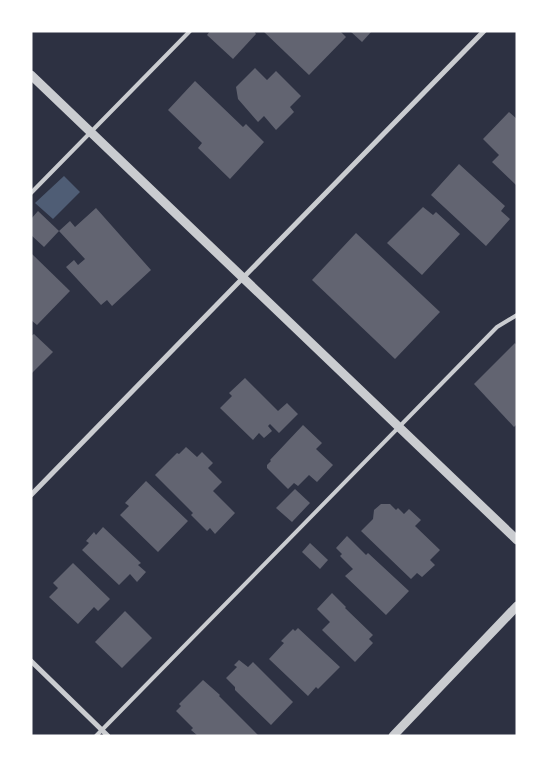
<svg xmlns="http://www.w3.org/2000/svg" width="548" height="767" viewBox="0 0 548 767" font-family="'IBM Plex Sans',sans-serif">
	<rect width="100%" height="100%" fill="#2d3142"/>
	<!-- water -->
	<polygon fill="#4f5d75" points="64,176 80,192 53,219 35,203"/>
	<!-- building -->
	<g fill="#626471">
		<polygon points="210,31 254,31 256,34 233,59 207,35"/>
		<polygon points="263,31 340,31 346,37 309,75"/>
		<polygon points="350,31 372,31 362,42"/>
		<polygon points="255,68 267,80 276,71 301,96 290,107 294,112 276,130 264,116 258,122 238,99 236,87"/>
		<polygon points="195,81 243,127 246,124 264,142 230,179 198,148 202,143 168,110"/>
		<polygon points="509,112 517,119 517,186 492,162 499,155 483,139"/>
		<polygon points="459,164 505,206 501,211 510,219 486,246 431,195"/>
		<polygon points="423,207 433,215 436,212 460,234 422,275 387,243"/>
		<polygon points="96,208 151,270 112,306 107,300 101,305 66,267 74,260 78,265 85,259 59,231 70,221 75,227"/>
		<polygon points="38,211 59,231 44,247 31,235 31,219"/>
		<polygon points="356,233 440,312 395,359 312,280"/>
		<polygon points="31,253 70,291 37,325 31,320"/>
		<polygon points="34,334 53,352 31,374 31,336"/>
		<polygon points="515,343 517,346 517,424 514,427 474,384"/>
		<polygon points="245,378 278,411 287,403 298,414 279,433 270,424 268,426 272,431 264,438 259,433 253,440 220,408 232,396 229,393"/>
		<polygon points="303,425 322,443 316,449 333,465 317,482 309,475 298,486 294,483 288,489 267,468 267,465 271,461 270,460"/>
		<polygon points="186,447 197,457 202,452 213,463 208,468 222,482 213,491 235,513 215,534 210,528 207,531 191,515 193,513 155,475 177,453 179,454"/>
		<polygon points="146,481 188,521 158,552 120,515 129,506 125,503"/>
		<polygon points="295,489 310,503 292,522 276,508"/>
		<polygon points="381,504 390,504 396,510 398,508 404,514 409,509 421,520 415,526 440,550 430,560 435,565 422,577 417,573 411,579 361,531 373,519 374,510"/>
		<polygon points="103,527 141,563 138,565 146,572 137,582 130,574 119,585 82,550 89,543 86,541 94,532 96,535"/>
		<polygon points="347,536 366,555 368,553 409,591 386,615 345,576 353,569 340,556 342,554 336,548"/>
		<polygon points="310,543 328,560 320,569 302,552"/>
		<polygon points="73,563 110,599 98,611 94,607 78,624 49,597 58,588 53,583"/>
		<polygon points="332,593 346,607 345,608 373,635 369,639 373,643 355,662 322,630 330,622 317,609"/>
		<polygon points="125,611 152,638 122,668 95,642"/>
		<polygon points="298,628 340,667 318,689 316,687 308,696 269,659 284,643 281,641 293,629 295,631"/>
		<polygon points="239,660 248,667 253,662 293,702 271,725 235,690 235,687 226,678 237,667 234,665"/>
		<polygon points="203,680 220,695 219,696 259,736 198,736 191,730 193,728 176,711 181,706 179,704"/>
	</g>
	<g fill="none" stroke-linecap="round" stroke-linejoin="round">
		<!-- service -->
		<g stroke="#caccd0" stroke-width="4">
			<polyline points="31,193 190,31"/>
			<polyline points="96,736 497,327 517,315"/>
		</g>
		<!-- minor -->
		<g stroke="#caccd0" stroke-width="5">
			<polyline points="31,495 484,31"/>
			<polyline points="31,661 108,736"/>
		</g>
		<!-- tertiary -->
		<g stroke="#caccd0" stroke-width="9">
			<polyline points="31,75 517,540"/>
			<polyline points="393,736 517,606"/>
		</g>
	</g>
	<!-- border -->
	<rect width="548" height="767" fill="none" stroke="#ffffff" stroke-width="65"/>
</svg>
